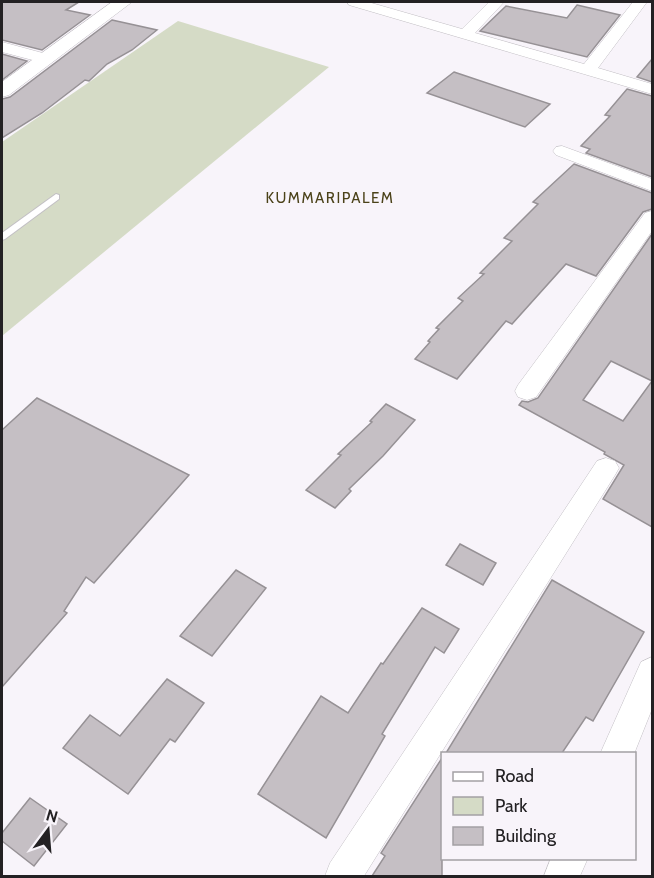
<svg xmlns="http://www.w3.org/2000/svg" width="654" height="878" viewBox="0 0 654 878" font-family="Cabin,sans-serif">
	<rect width="100%" height="100%" fill="#f8f4fa"/>
	<!-- green -->
	<polygon fill="#d5dbc6" points="178,21 329,67 2,336 2,142"/>
	<!-- building -->
	<g fill="#c5bfc4" stroke="#969195" stroke-width="1.5">
		<polygon points="2,2 79,2 66,10 90,15 42,50 2,40"/>
		<polygon points="577,5 620,15 587,57 480,31 506,6 567,18"/>
		<polygon points="112,20 157,30 132,50 107,64 89,81 85,80 42,113 2,138 2,99 10,97"/>
		<polygon points="2,54 27,61 2,80"/>
		<polygon points="652,59 652,82 637,77"/>
		<polygon points="454,72 550,104 525,127 427,93"/>
		<polygon points="627,89 652,96 652,177 586,153 590,149 581,146 610,116 605,115"/>
		<polygon points="574,164 652,193 652,209 643,212 596,276 566,264 512,324 506,321 457,379 415,359 430,342 428,341 439,329 436,328 463,301 458,298 484,274 480,273 512,241 504,238 538,204 533,202"/>
		<polygon points="652,234 652,381 611,361 583,400 623,421 652,381 652,527 603,499 624,465 604,454 605,452 519,405 522,401 528,402 538,398"/>
		<polygon points="37,398 189,475 94,583 86,577 64,611 67,613 2,687 2,430"/>
		<polygon points="386,404 415,420 383,456 349,489 351,491 335,508 306,490 341,455 338,454 372,422 370,421"/>
		<polygon points="460,544 496,563 483,585 446,565"/>
		<polygon points="236,570 266,588 212,656 180,636"/>
		<polygon points="552,580 644,632 593,721 586,717 562,753 446,753"/>
		<polygon points="422,608 459,629 444,653 435,647 382,734 385,736 326,838 258,794 321,696 348,713 381,663 383,664"/>
		<polygon points="167,679 204,703 175,742 170,739 128,794 63,748 90,715 120,736"/>
		<polygon points="442,758 442,876 372,876 385,856 381,853"/>
		<polygon points="30,798 67,824 34,866 2,841 2,833"/>
	</g>
	<g fill="none" stroke-linecap="round" stroke-linejoin="round">
		<defs>
			<polygon id="service" points="56,194 59,195 59,199 5,239 2,240 2,233"/>
			<g id="minor">
				<polygon points="347,2 368,2 462,29 489,2 504,2 475,33 584,64 633,2 647,2 598,68 652,84 652,94 349,5"/>
				<polygon points="2,42 50,55 52,58 44,63 2,52"/>
				<polygon points="562,146 652,179 652,191 556,155 553,151 556,147"/>
				<polygon points="652,211 652,231 536,397 527,400 518,397 515,391 518,385 645,213"/>
				<polygon points="606,458 615,461 619,468 615,475 364,876 325,876 330,863 597,461"/>
				<polygon points="652,657 652,709 634,754 600,754 641,662"/>
				<polygon points="551,858 588,858 580,876 544,876"/>
			</g>
			<polygon id="tertiary" points="112,2 132,2 9,95 2,97 2,82"/>
		</defs>
		<!-- service casing -->
		<use href="#service" stroke="#c2bfc4" stroke-width="2"/>
		<!-- minor casing -->
		<use href="#minor" stroke="#c2bfc4" stroke-width="1"/>
		<!-- tertiary casing -->
		<use href="#tertiary" stroke="#c2bfc4" stroke-width="1"/>
		<!-- service -->
		<use href="#service" fill="#fff" fill-rule="evenodd"/>
		<!-- minor -->
		<use href="#minor" fill="#fff" fill-rule="evenodd"/>
		<!-- tertiary -->
		<use href="#tertiary" fill="#fff" fill-rule="evenodd"/>
	</g>
	<g text-anchor="middle" dominant-baseline="central" stroke-width="4.5" stroke-linejoin="round" paint-order="stroke">
		<!-- far-neighbourhood labels -->
		<g font-size="15" letter-spacing="1.5" fill="#4b4219" stroke="#f8f4fa">
			<text x="330" y="198">KUMMARIPALEM</text>
		</g>
	</g>
	<!-- border -->
	<rect width="654" height="878" fill="none" stroke="#232123" stroke-width="6"/>
	<!-- legend -->
	<rect x="441" y="752" width="195" height="108" fill="#f8f4fa" stroke="#a3a0a4" stroke-width="1.5"/>
	<rect x="453" y="772" width="30" height="9" fill="#ffffff" stroke="#a3a0a4" stroke-width="1.5"/>
	<text x="495" y="782" font-size="18" fill="#232123">Road</text>
	<rect x="453" y="797" width="30" height="18" fill="#d5dbc6" stroke="#a3a0a4" stroke-width="1.5"/>
	<text x="495" y="812" font-size="18" fill="#232123">Park</text>
	<rect x="453" y="827" width="30" height="18" fill="#c5bfc4" stroke="#a3a0a4" stroke-width="1.5"/>
	<text x="495" y="842" font-size="18" fill="#232123">Building</text>
	<!-- north arrow -->
	<g transform="translate(48 830) rotate(16)" stroke="#f8f4fa" stroke-width="4.5" paint-order="stroke">
	<path d="M0-4.5L10 22L0 15L-10 22Z" fill="#232123"/>
	<text y="-9" font-size="16" font-weight="bold" text-anchor="middle" fill="#232123">N</text>
	</g>
</svg>
